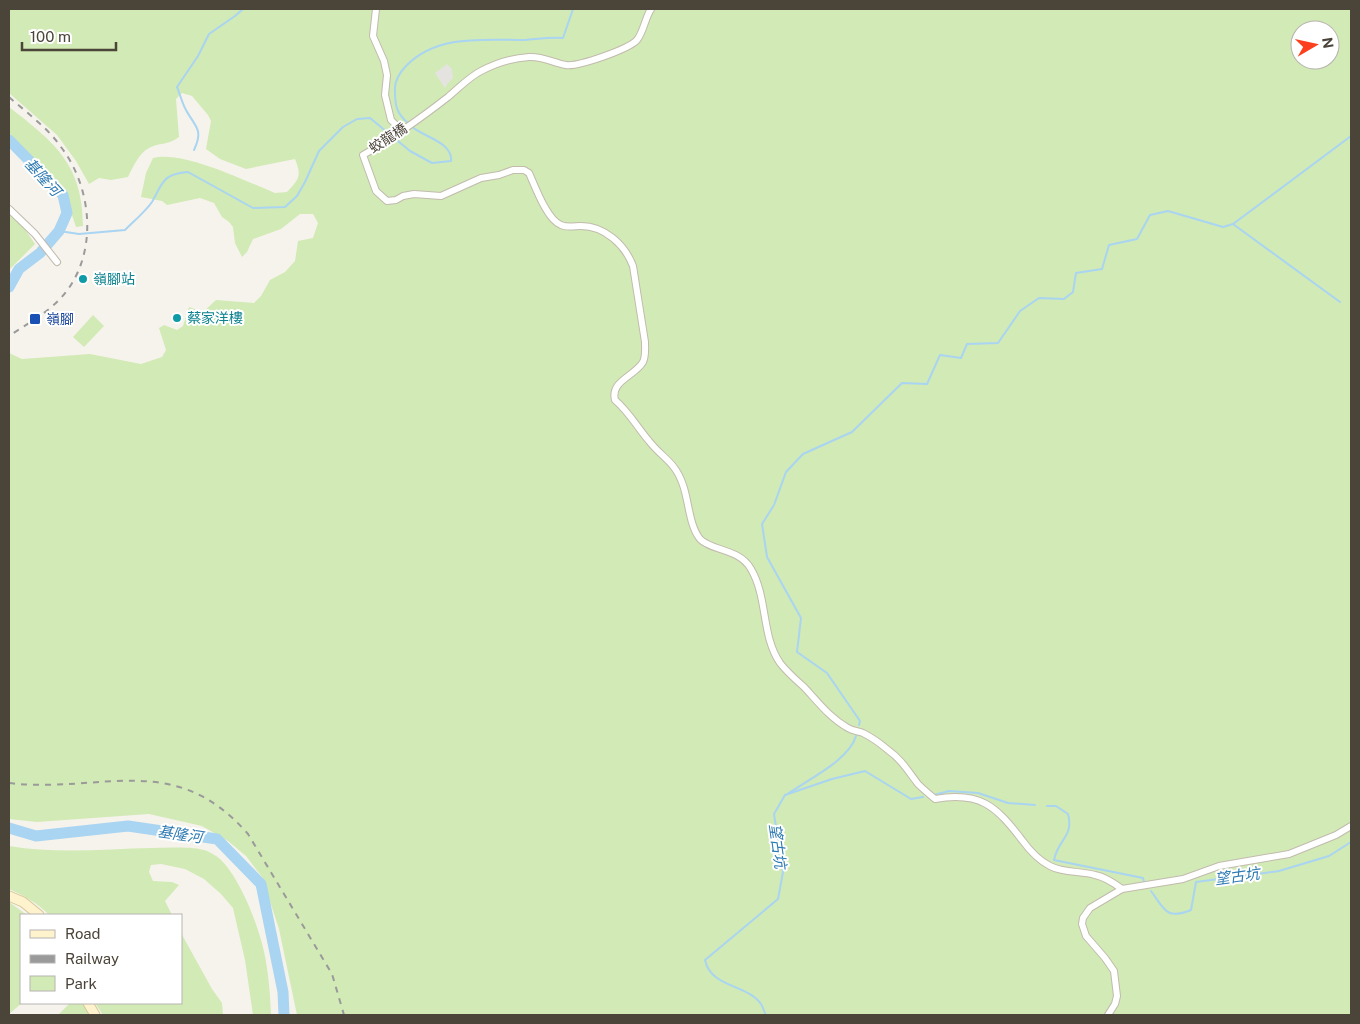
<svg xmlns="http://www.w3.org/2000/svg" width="1360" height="1024" viewBox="0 0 1360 1024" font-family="'Public Sans','Noto Sans TC',sans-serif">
	<rect width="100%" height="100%" fill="#f6f3ec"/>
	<!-- green -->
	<g fill="#d2eab5" fill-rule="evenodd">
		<path d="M9,9H1351V1015H297L279,929L262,877L246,856L228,841L202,826L149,814L37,822L9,819V353L22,359L90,354L141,364L162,357L166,350L159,328L164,325L177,330L183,326L189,307L203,312L216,300L254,303L261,296L270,280L285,272L295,261L298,241L313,238L318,223L313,214H300L281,229L253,239L247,252L242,257L235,243L233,227L229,222L222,217L214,203L200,198L167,205L162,201L141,197L146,173L153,158C183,150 245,181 275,193L287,192C299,179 302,176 295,159L246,169L220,159L206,149L211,121L208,115L192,96L182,93L176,99L179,137C167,146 160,142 149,148C139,153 133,167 128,177L111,180L99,178L89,184L76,161L57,135L9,93ZM1300,30H1330V60H1300Z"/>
		<path d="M9,107C54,142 83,164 83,226L76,227L64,191L9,133Z"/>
		<polygon points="9,214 22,225 35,244 9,270"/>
		<polygon points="93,315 104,326 84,347 73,337"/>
		<path d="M9,846C56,854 105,849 153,848C168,848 193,846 207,851C211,853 217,856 220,859C238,876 254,915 261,940C268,964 270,990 271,1015H253L245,960L233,908L221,894L204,879L185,869L161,864L151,865L149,872L153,881L172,882L179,885L165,901L172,915H49C39,904 23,895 9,889Z"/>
		<polygon points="9,902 27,915 21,915 22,1003 9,1014"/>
		<polygon points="181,933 212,989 222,1003 223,1015 103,1015 95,1003 181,1003"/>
		<polygon points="70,1003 84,1003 93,1015 58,1015"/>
	</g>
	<!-- parking -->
	<polygon fill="#e5e3e0" points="447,64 452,69 453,78 448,83 445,88 435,73"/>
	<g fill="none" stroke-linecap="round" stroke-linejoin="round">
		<!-- stream -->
		<g stroke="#a9d4f2" stroke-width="2">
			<path d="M408,123C396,113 395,105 395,90C394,82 400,72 406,66C437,34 483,40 525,40C538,39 550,37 563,38L573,9"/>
			<path d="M194,150C204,129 195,127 186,110C182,103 180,94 177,87L198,56L209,34L235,16L243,9"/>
			<polyline points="1233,224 1340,302"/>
			<path d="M59,231L79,234L125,230C134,221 145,212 152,202C163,183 162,174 188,172L253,208L285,207L297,196L305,182L319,151L343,127L357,119L370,118L410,151L432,163L451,161C453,142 423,137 411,126"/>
			<polyline points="859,725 860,721 827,673 797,652 801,618 767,557 762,524 774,505 786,472 803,454 852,432 902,383 927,384 940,355 961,358 967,344 998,343 1020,311 1039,298 1064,299 1073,292 1076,273 1102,269 1109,245 1137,239 1150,215 1168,211 1223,227 1233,224 1351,136"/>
			<path d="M789,793C809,779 849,760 856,736"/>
			<polyline points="934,795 949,791 978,793 1008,803 1035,805"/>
			<path d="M1047,806H1056L1068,814C1074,837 1058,839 1054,860L1143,878L1144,882"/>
			<path d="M1151,891C1165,910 1166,920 1191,910L1196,882L1279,871L1329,856L1351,842"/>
			<path d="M766,1015C764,1012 763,1007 761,1004C747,984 711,988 705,960L778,899L783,872L774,814L785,795L832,779L865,771L911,799L923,797"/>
		</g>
		<!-- river -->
		<g stroke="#a9d4f2" stroke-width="11">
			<polyline points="9,140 63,195 67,213 59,231 40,253 19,269 9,287"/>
			<polyline points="9,828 36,836 128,826 217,839 261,884 283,992 284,1015"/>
		</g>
		<defs>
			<g id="minor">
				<polyline points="376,9 373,36 384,61 387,75 385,95 391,120 401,130"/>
				<path d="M651,9C645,18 644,31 637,40C629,49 578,67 566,65C553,63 543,56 529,57C513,58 496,63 481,71C469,77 459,88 448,97C421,118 393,138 363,155L376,191L387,201L396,200L403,196L414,194L441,196L481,178L499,175L513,170H524L529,173C535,186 547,220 561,225C567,228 575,226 581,226C605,226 625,245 633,266L645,342C645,348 646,356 643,362C635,376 610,381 615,400C629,412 637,427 649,441C662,458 675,461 683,485C689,502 689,525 700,539C711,551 739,548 751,569C768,598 761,635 780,663C787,672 796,680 804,687C818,702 830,718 848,728C853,731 858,731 863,733C871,737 881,744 888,750C901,759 908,771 918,784C923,789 929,794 935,799C980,791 996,806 1022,840C1030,851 1038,860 1050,866C1063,873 1081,871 1095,875C1105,877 1114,883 1122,889"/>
				<polyline points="9,209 35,234 57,262"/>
				<polyline points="1108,1015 1115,1004 1117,996 1114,971 1105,958 1086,936 1082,924 1083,918 1090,908 1122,889 1183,879 1219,866 1289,854 1336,835 1351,826"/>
			</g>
			<g id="secondary">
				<polyline points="9,896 23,902 39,915"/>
				<polyline points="88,1003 95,1015"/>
			</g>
		</defs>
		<!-- minor casing -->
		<use href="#minor" stroke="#c2bbae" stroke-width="8"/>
		<!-- secondary casing -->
		<use href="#secondary" stroke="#d6c79b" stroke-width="11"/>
		<!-- minor -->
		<use href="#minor" stroke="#fff" stroke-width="6"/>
		<!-- secondary -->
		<use href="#secondary" stroke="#fff3cd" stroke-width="9"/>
		<!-- rail -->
		<g stroke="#9a9a9a" stroke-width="2" stroke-dasharray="6 6" stroke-linecap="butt">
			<path d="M9,97C27,113 47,127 61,147C94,190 99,260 58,301C44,315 25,325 9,336"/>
			<path d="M9,783C101,794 174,749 248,834L332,974L344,1015"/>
		</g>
	</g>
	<!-- markers -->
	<g fill="#0f9aa8" stroke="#fff" stroke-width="2">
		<circle cx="83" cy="279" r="5"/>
		<circle cx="177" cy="318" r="5"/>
	</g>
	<rect fill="#1a4fb4" stroke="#fff" stroke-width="2" x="29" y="313" width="12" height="12" rx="2.5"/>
	<g text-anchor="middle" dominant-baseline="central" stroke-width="4" stroke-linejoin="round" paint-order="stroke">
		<!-- street labels -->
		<g font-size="14" fill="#4b4439" stroke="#fff">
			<text transform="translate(388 138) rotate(-33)">蛟龍橋</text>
		</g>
		<!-- culture labels -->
		<g font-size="14" fill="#0d838f" stroke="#fff" text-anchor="start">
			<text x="93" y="279">嶺腳站</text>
			<text x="187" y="318">蔡家洋樓</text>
		</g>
		<!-- transit labels -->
		<g font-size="14" fill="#164399" stroke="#fff" text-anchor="start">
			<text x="46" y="319">嶺腳</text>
		</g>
		<!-- water labels -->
		<g font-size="15" font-style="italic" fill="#2e7ab2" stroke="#fff">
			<text transform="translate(43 177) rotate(47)">基隆河</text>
			<text transform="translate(180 834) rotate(8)">基隆河</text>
			<text transform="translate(778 846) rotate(82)">望古坑</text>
			<text transform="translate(1237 876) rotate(-8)">望古坑</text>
		</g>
	</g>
	<!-- border -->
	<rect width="1360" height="1024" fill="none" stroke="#4b4439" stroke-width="20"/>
	<!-- legend -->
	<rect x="20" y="914" width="162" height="90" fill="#ffffff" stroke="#b7b4b0"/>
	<rect x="30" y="930" width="25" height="8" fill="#fff3cd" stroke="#b7b4b0"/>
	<text x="65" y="939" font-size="15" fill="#4b4439">Road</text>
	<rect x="30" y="955" width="25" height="8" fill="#9a9a9a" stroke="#b7b4b0"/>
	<text x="65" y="964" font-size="15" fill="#4b4439">Railway</text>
	<rect x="30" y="976" width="25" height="15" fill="#d2eab5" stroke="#b7b4b0"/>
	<text x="65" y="989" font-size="15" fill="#4b4439">Park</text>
	<!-- north arrow -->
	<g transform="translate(1315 45) rotate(81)"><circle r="24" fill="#ffffff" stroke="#b7b4b0"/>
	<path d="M0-4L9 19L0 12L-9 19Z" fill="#fc3f1d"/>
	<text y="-8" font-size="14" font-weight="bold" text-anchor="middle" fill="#4b4439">N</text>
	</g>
	<!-- scale -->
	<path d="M22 42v8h94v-8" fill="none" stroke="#4b4439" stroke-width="2.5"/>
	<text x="30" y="42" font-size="15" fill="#4b4439" stroke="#ffffff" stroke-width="4" paint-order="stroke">100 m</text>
</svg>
